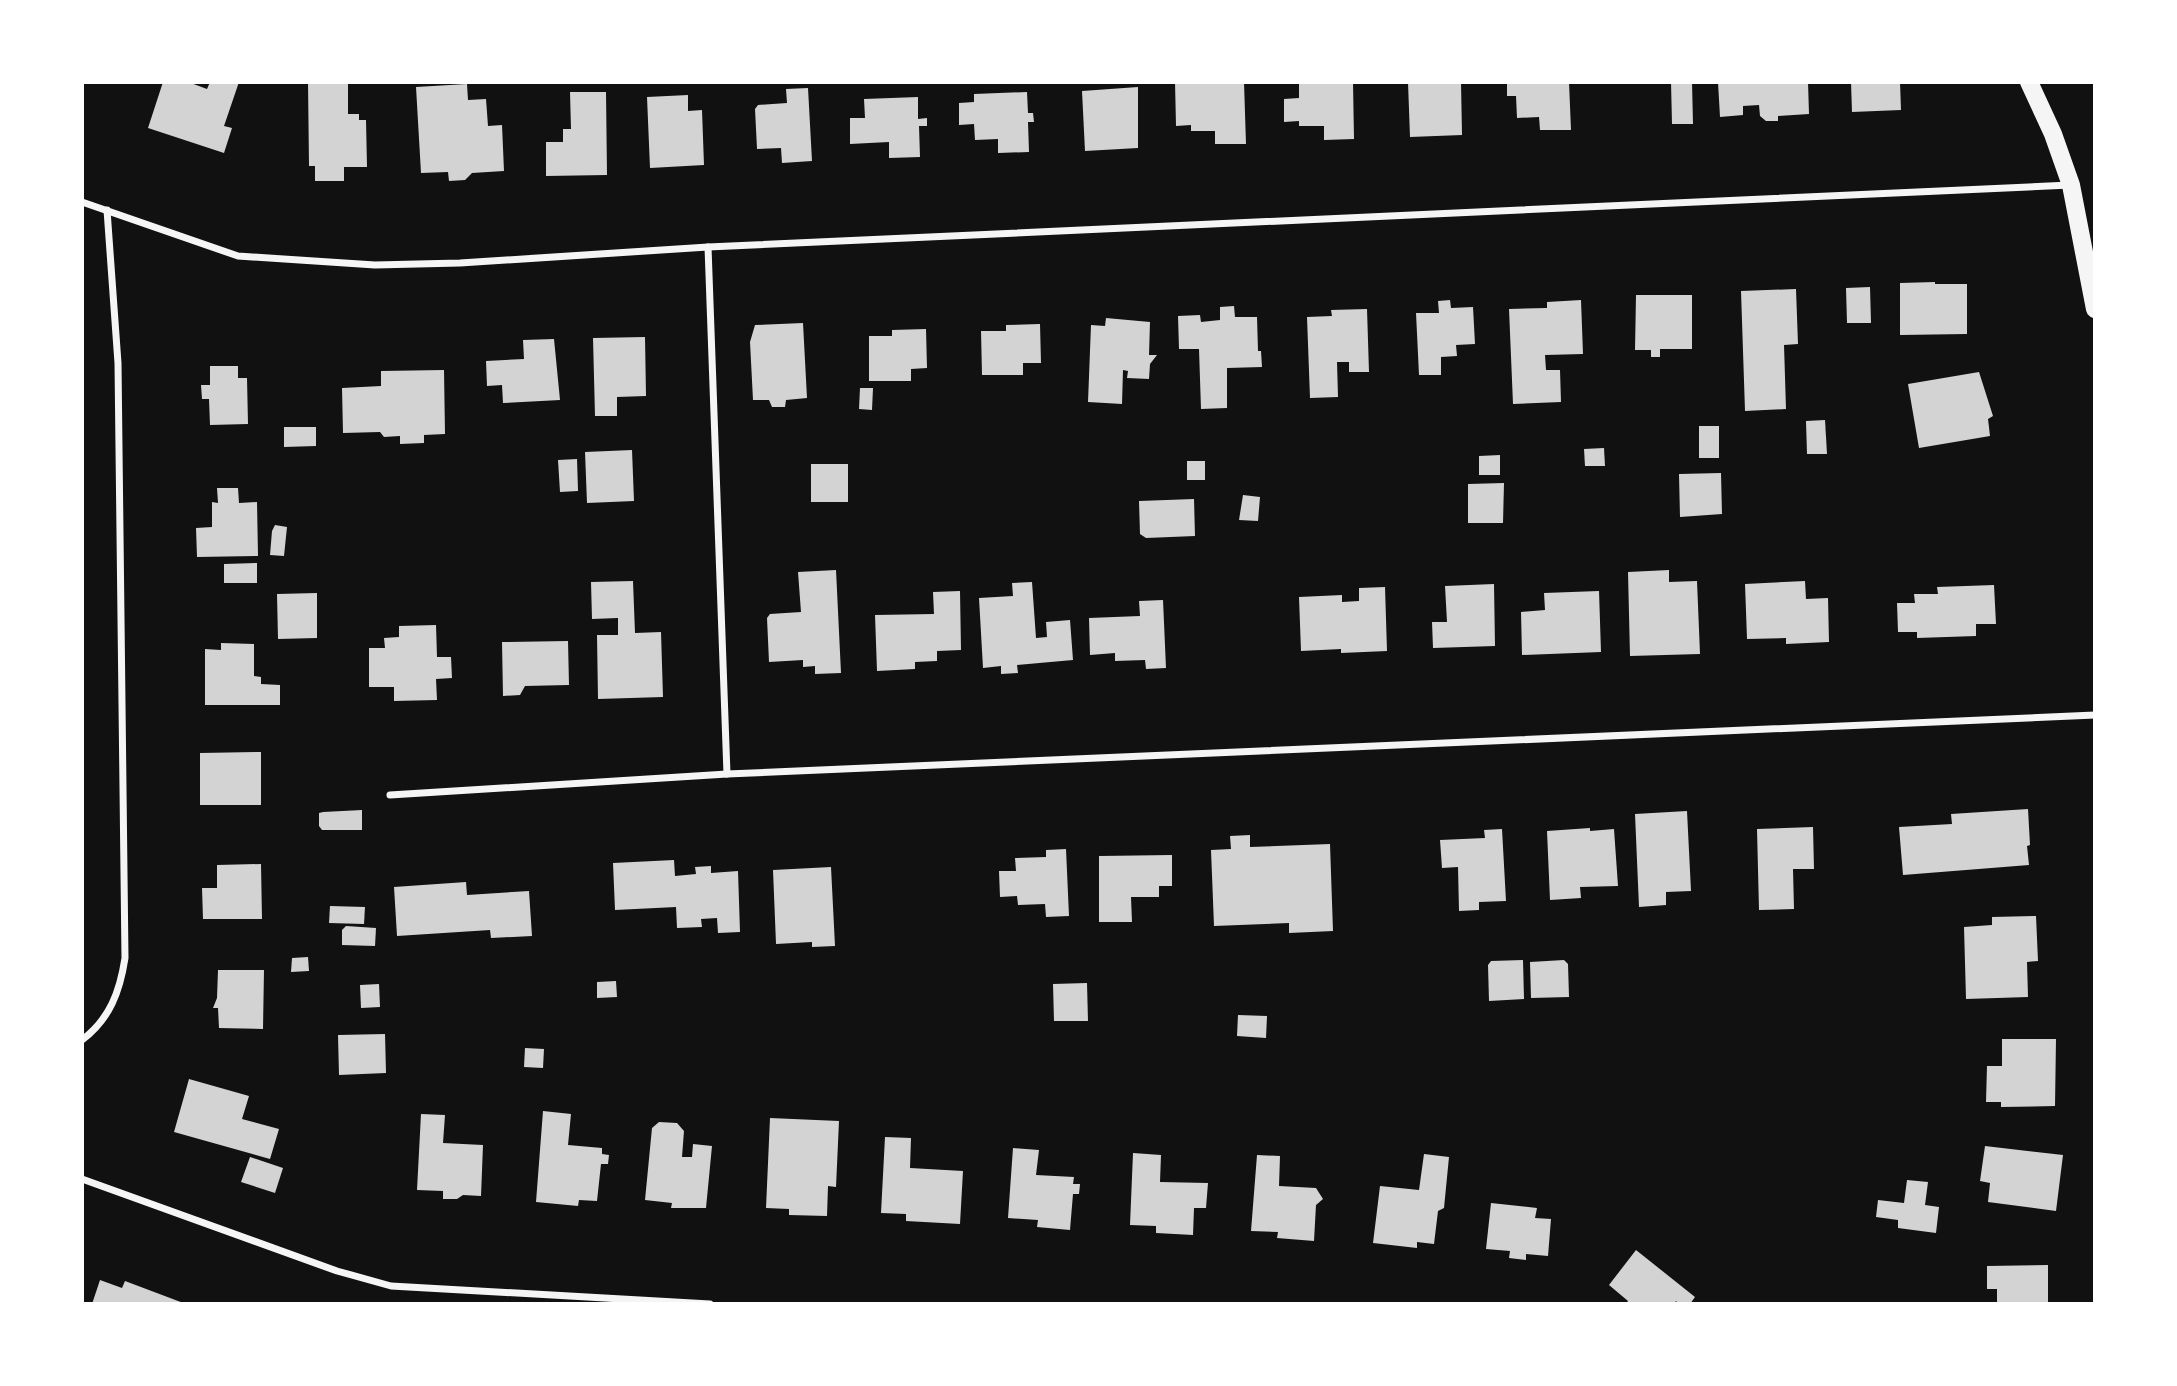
<svg xmlns="http://www.w3.org/2000/svg" width="2177" height="1386" viewBox="0 0 2177 1386" font-family="'IBM Plex Sans',sans-serif">
	<rect width="100%" height="100%" fill="#111"/>
	<!-- building -->
	<g fill="#d3d3d3">
		<polygon points="163,82 188,82 207,89 210,82 239,82 224,126 232,128 224,153 148,128"/>
		<polygon points="308,82 348,82 348,114 359,114 359,120 366,120 367,167 344,167 344,181 315,181 315,166 309,166"/>
		<polygon points="1175,82 1244,82 1246,144 1215,144 1215,131 1191,131 1191,125 1176,126"/>
		<polygon points="1299,82 1353,82 1354,139 1324,140 1324,126 1299,126 1299,121 1284,122 1284,99 1299,98"/>
		<polygon points="1408,82 1461,82 1462,135 1410,137"/>
		<polygon points="1507,82 1569,82 1571,130 1540,130 1539,117 1517,118 1516,96 1507,96"/>
		<polygon points="1671,82 1692,82 1693,124 1672,124"/>
		<polygon points="1718,82 1808,82 1809,114 1778,116 1778,121 1766,121 1760,116 1759,105 1743,106 1743,115 1720,117"/>
		<polygon points="1851,82 1900,82 1901,110 1852,112"/>
		<polygon points="467,84 468,100 486,99 488,126 502,125 504,171 472,173 465,180 449,181 448,172 421,173 416,87"/>
		<polygon points="1138,87 1138,148 1085,151 1082,91"/>
		<polygon points="808,88 812,161 782,163 781,148 757,149 755,109 758,105 787,103 786,89"/>
		<polygon points="570,92 606,92 607,175 546,176 546,142 563,142 563,129 571,129"/>
		<polygon points="1027,92 1028,113 1033,113 1034,122 1028,122 1029,152 998,153 998,139 975,140 974,124 959,125 959,103 974,102 974,94"/>
		<polygon points="688,95 688,111 702,110 704,165 650,168 647,97"/>
		<polygon points="918,97 918,119 927,118 927,126 919,126 920,157 889,158 889,142 850,144 850,118 865,118 864,99"/>
		<polygon points="1935,282 1935,284 1967,284 1967,334 1900,335 1900,283"/>
		<polygon points="1870,287 1871,323 1847,323 1846,288"/>
		<polygon points="1796,289 1798,344 1784,345 1786,409 1745,411 1741,291"/>
		<polygon points="1636,295 1692,295 1692,349 1660,349 1660,357 1651,357 1651,350 1635,350"/>
		<polygon points="1450,300 1451,308 1473,307 1475,344 1456,345 1457,356 1441,357 1441,375 1419,375 1416,313 1439,313 1438,301"/>
		<polygon points="1581,300 1583,354 1545,355 1546,370 1560,370 1561,402 1513,404 1509,309 1547,308 1547,302"/>
		<polygon points="1234,306 1235,317 1257,317 1258,351 1261,351 1262,367 1227,368 1227,408 1201,409 1199,349 1179,349 1178,316 1200,315 1201,322 1220,320 1220,307"/>
		<polygon points="1367,309 1369,372 1349,372 1349,362 1337,362 1338,397 1310,398 1307,317 1332,316 1331,310"/>
		<polygon points="1106,318 1150,322 1149,355 1157,355 1150,364 1149,379 1127,378 1128,371 1123,370 1122,404 1088,402 1091,325 1105,326"/>
		<polygon points="803,323 807,398 786,400 785,407 772,407 769,400 753,400 750,342 755,325"/>
		<polygon points="1040,324 1041,363 1023,363 1023,375 982,375 981,331 1006,331 1006,325"/>
		<polygon points="926,329 927,368 911,369 911,381 869,381 869,336 892,336 892,330"/>
		<polygon points="645,337 646,396 617,397 617,416 595,416 593,338"/>
		<polygon points="554,339 560,400 503,403 502,385 487,386 486,361 524,359 523,340"/>
		<polygon points="210,366 238,366 238,378 247,378 248,424 210,425 209,399 202,399 201,385 210,385"/>
		<polygon points="444,370 445,434 424,435 424,443 400,444 400,436 384,437 380,432 343,433 342,388 381,386 381,371"/>
		<polygon points="1979,372 1993,416 1988,419 1990,436 1919,448 1908,384"/>
		<polygon points="860,388 873,388 872,410 859,409"/>
		<polygon points="1825,420 1827,454 1807,454 1806,421"/>
		<rect x="1699" y="426" width="20" height="32"/>
		<polygon points="284,427 316,427 316,446 284,447"/>
		<polygon points="1604,448 1605,466 1585,466 1584,449"/>
		<polygon points="632,450 634,501 587,503 585,452"/>
		<polygon points="1500,455 1500,475 1479,475 1479,456"/>
		<polygon points="577,459 578,491 560,492 558,460"/>
		<rect x="1187" y="461" width="18" height="19"/>
		<rect x="811" y="464" width="37" height="38"/>
		<polygon points="1721,473 1722,514 1680,517 1679,474"/>
		<polygon points="1504,483 1503,523 1468,523 1468,484"/>
		<polygon points="217,488 238,488 239,503 257,502 258,556 197,557 196,528 212,527 212,502 218,503"/>
		<polygon points="1243,495 1260,497 1258,521 1239,520"/>
		<polygon points="1194,499 1195,536 1146,538 1140,534 1139,501"/>
		<polygon points="275,525 287,527 284,556 270,555 272,531"/>
		<polygon points="257,563 257,583 224,583 224,564"/>
		<polygon points="836,570 841,673 815,674 815,666 803,667 803,660 769,662 767,618 770,614 801,612 798,572"/>
		<polygon points="1669,570 1669,582 1697,581 1700,654 1630,656 1628,572"/>
		<polygon points="633,581 635,633 661,632 663,697 598,699 597,635 618,635 618,618 592,619 591,582"/>
		<polygon points="1805,581 1806,599 1828,598 1829,642 1786,644 1786,638 1747,639 1745,584"/>
		<polygon points="1032,582 1036,638 1047,637 1046,622 1070,620 1073,660 1017,665 1018,673 1001,674 1001,666 983,668 979,598 1013,596 1012,583"/>
		<polygon points="1494,584 1495,646 1433,648 1432,622 1447,622 1445,586"/>
		<polygon points="1994,585 1996,624 1976,624 1976,636 1917,638 1917,632 1898,632 1897,603 1915,603 1914,594 1938,594 1937,587"/>
		<polygon points="1385,587 1387,651 1341,653 1341,649 1301,651 1299,597 1342,595 1342,602 1359,601 1359,588"/>
		<polygon points="960,591 961,650 937,651 937,661 915,662 915,669 877,671 875,615 934,614 933,592"/>
		<polygon points="1599,591 1601,652 1522,655 1521,612 1545,610 1544,593"/>
		<polygon points="317,593 317,638 278,639 277,594"/>
		<polygon points="1163,600 1166,668 1146,669 1145,660 1115,661 1115,653 1090,655 1089,618 1140,616 1139,601"/>
		<polygon points="436,625 437,657 451,657 452,678 436,679 437,700 394,701 394,687 369,687 369,648 385,648 384,638 399,637 399,626"/>
		<polygon points="568,641 569,685 525,686 520,695 503,696 502,642"/>
		<polygon points="221,643 254,644 254,676 261,677 261,684 280,685 280,705 205,705 205,649 221,650"/>
		<polygon points="261,752 261,805 200,805 200,753"/>
		<polygon points="2028,809 2030,845 2027,846 2029,865 1903,875 1899,827 1952,824 1951,814"/>
		<polygon points="362,810 362,830 322,830 319,826 319,813 323,812"/>
		<polygon points="1687,811 1691,891 1666,892 1666,905 1639,907 1635,814"/>
		<polygon points="1813,827 1814,869 1793,869 1794,909 1759,910 1757,829"/>
		<polygon points="1590,828 1590,831 1614,829 1618,886 1580,887 1581,898 1550,900 1547,831"/>
		<polygon points="1502,829 1506,901 1479,902 1479,910 1459,911 1458,867 1442,868 1440,840 1485,838 1484,830"/>
		<polygon points="1250,835 1250,847 1330,844 1333,931 1289,933 1289,923 1214,926 1211,850 1231,849 1230,836"/>
		<polygon points="1066,849 1069,916 1046,917 1045,904 1018,905 1017,896 1000,897 999,871 1016,871 1015,858 1046,857 1046,850"/>
		<polygon points="1172,855 1172,886 1159,886 1159,897 1131,897 1132,922 1099,922 1099,856"/>
		<polygon points="674,860 675,876 696,874 695,867 711,866 711,873 738,871 740,932 718,933 717,918 701,919 702,927 677,928 676,907 615,910 613,863"/>
		<polygon points="261,864 262,919 203,919 202,888 217,888 217,865"/>
		<polygon points="831,867 835,946 812,947 812,942 776,944 773,870"/>
		<polygon points="466,882 467,895 529,891 532,936 491,938 490,930 397,936 394,887"/>
		<polygon points="330,906 365,907 364,924 329,923"/>
		<polygon points="2036,916 2038,961 2027,962 2028,997 1966,999 1964,927 1992,925 1992,917"/>
		<polygon points="346,926 376,928 375,946 342,945 342,930"/>
		<polygon points="308,957 309,971 291,972 292,958"/>
		<polygon points="1523,960 1524,999 1489,1001 1488,965 1491,961"/>
		<polygon points="1564,960 1568,964 1569,997 1531,998 1530,962"/>
		<polygon points="218,970 264,970 263,1029 219,1028 218,1008 213,1008 217,998"/>
		<polygon points="616,981 617,997 597,998 597,982"/>
		<polygon points="1087,983 1088,1021 1054,1021 1053,984"/>
		<polygon points="379,984 380,1007 361,1008 360,985"/>
		<polygon points="1238,1015 1267,1016 1266,1038 1237,1036"/>
		<polygon points="385,1034 386,1073 339,1075 338,1035"/>
		<polygon points="2002,1039 2056,1039 2055,1106 2001,1107 2001,1102 1986,1102 1987,1066 2002,1066"/>
		<polygon points="525,1048 544,1049 543,1068 524,1067"/>
		<polygon points="189,1079 249,1096 242,1119 279,1129 270,1159 174,1132"/>
		<polygon points="543,1111 571,1114 568,1145 602,1148 602,1154 609,1155 608,1164 601,1164 597,1201 579,1200 578,1206 536,1202"/>
		<polygon points="421,1114 445,1115 443,1143 483,1145 481,1196 463,1195 457,1199 443,1199 443,1191 417,1190"/>
		<polygon points="770,1118 839,1121 836,1187 828,1186 827,1216 789,1215 789,1209 766,1208"/>
		<polygon points="659,1122 677,1123 684,1131 682,1157 692,1157 693,1144 712,1146 706,1208 671,1208 672,1203 645,1200 652,1128"/>
		<polygon points="885,1137 911,1138 910,1168 963,1171 960,1224 906,1221 906,1214 881,1213"/>
		<polygon points="1985,1146 2063,1155 2056,1211 1988,1202 1990,1183 1980,1181"/>
		<polygon points="1013,1148 1039,1150 1036,1175 1074,1177 1073,1184 1080,1184 1079,1194 1073,1194 1070,1230 1037,1227 1038,1220 1008,1218"/>
		<polygon points="1133,1153 1161,1155 1160,1182 1208,1183 1206,1208 1194,1208 1193,1235 1156,1233 1156,1226 1130,1225"/>
		<polygon points="1424,1154 1449,1157 1444,1208 1438,1211 1434,1244 1417,1242 1417,1248 1373,1243 1380,1186 1419,1190"/>
		<polygon points="1257,1155 1280,1156 1279,1186 1316,1188 1323,1199 1316,1205 1314,1241 1277,1238 1278,1232 1251,1231"/>
		<polygon points="250,1157 283,1168 275,1193 241,1182"/>
		<polygon points="1907,1180 1928,1182 1925,1205 1939,1207 1936,1233 1898,1228 1898,1220 1876,1217 1878,1200 1904,1203"/>
		<polygon points="1491,1203 1537,1208 1535,1218 1551,1219 1548,1256 1526,1254 1526,1260 1509,1258 1510,1251 1486,1249"/>
		<polygon points="1636,1250 1695,1297 1690,1304 1679,1304 1676,1301 1674,1304 1626,1304 1628,1301 1609,1285"/>
		<polygon points="2048,1265 2048,1304 1997,1304 1997,1289 1987,1289 1987,1266"/>
		<polygon points="100,1280 122,1288 125,1281 186,1304 92,1304"/>
	</g>
	<g fill="none" stroke-linecap="round" stroke-linejoin="round">
		<!-- minor -->
		<g stroke="#f5f5f5" stroke-width="7">
			<polyline points="82,202 238,256 375,265 460,263 708,247 2070,185"/>
			<polyline points="708,247 727,774"/>
			<polyline points="390,795 727,774 2095,715"/>
			<path d="M82,1040C110,1019 120,991 125,958L118,363L107,210"/>
			<polyline points="82,1179 337,1271 391,1286 710,1304"/>
		</g>
		<!-- primary -->
		<polyline stroke="#f5f5f5" stroke-width="18" points="2029,82 2053,134 2071,185 2095,309"/>
	</g>
	<!-- border -->
	<rect width="2177" height="1386" fill="none" stroke="#ffffff" stroke-width="168"/>
</svg>
